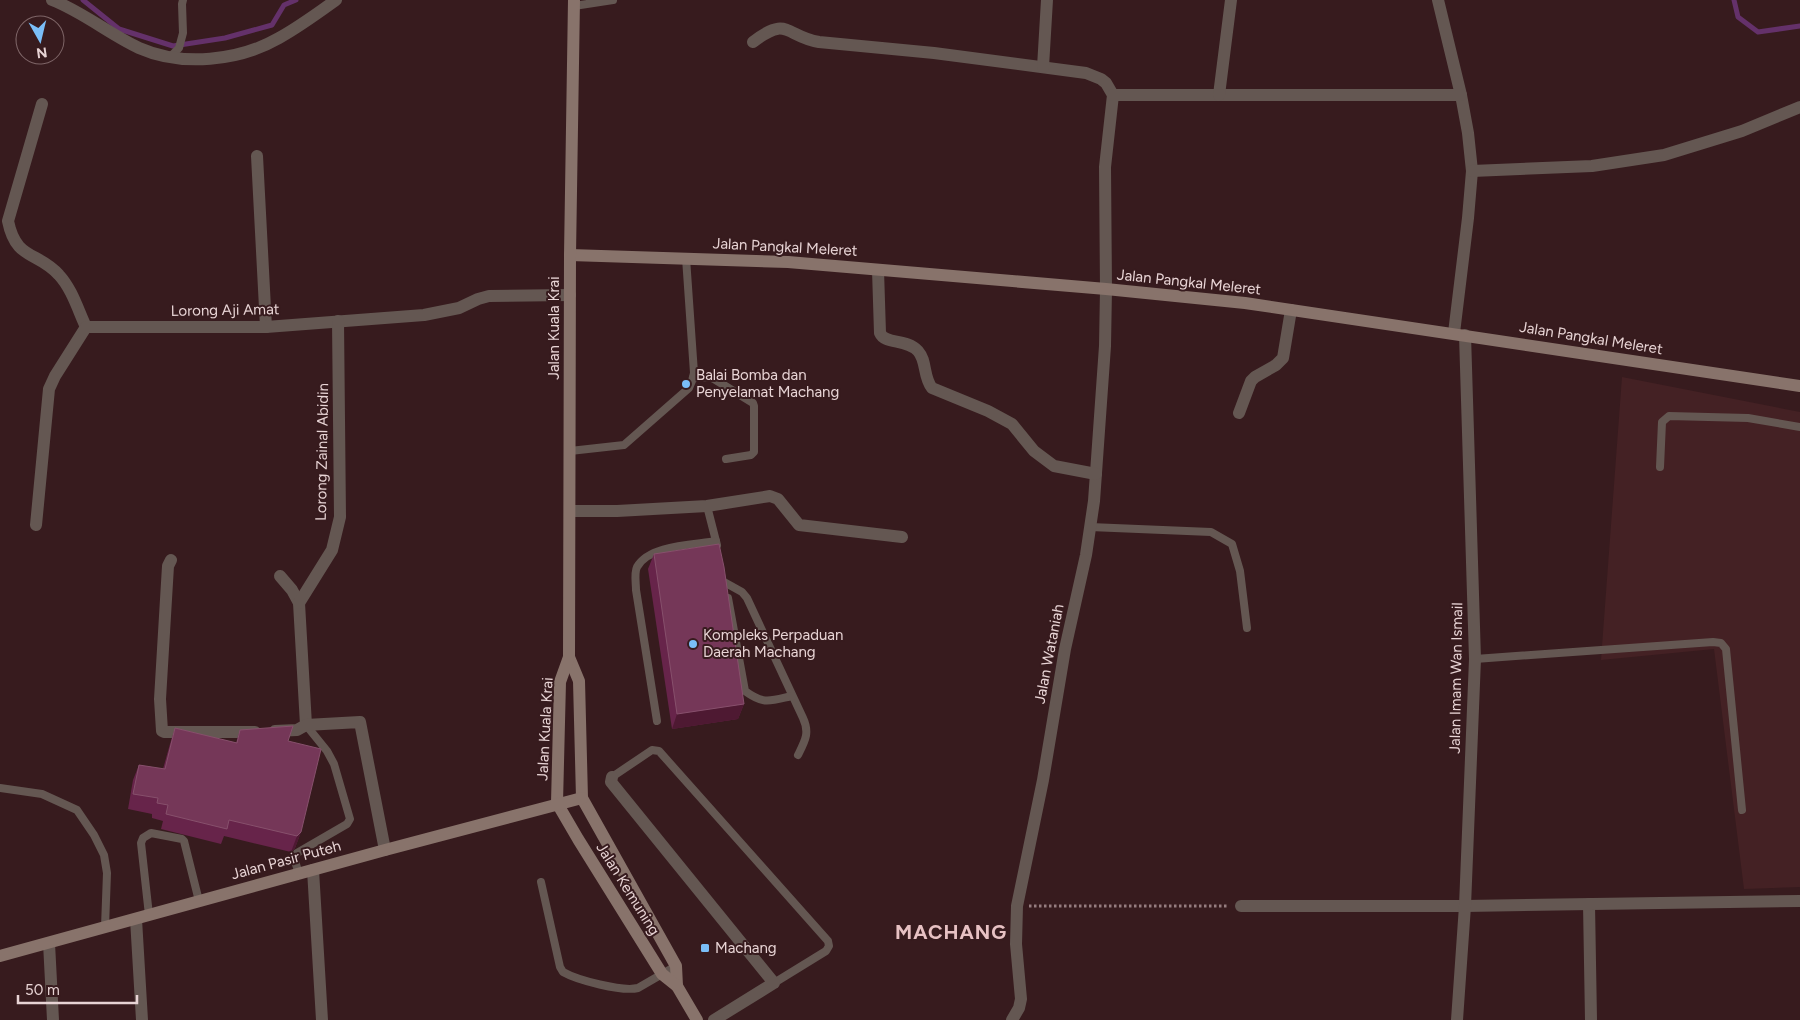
<svg xmlns="http://www.w3.org/2000/svg" width="1800" height="1020" viewBox="0 0 1800 1020" font-family="Figtree,sans-serif">
	<rect width="100%" height="100%" fill="#371b1e"/>
	<!-- built -->
	<polygon fill="#442124" points="1622,377 1800,412 1800,887 1744,889 1714,649 1601,660"/>
	<g fill="none" stroke-linecap="round" stroke-linejoin="round">
		<!-- stream -->
		<g stroke="#64316a" stroke-width="5">
			<polyline points="83,0 119,29 173,46 225,38 272,25 284,5 296,0"/>
			<polyline points="1734,0 1738,17 1758,32 1800,26"/>
		</g>
		<!-- path -->
		<polyline stroke="#957d7f" stroke-width="3" stroke-dasharray="2.5 2.5" stroke-linecap="butt" points="1029,906 1228,906"/>
		<!-- service -->
		<g stroke="#645752" stroke-width="8">
			<polyline points="574,6 613,0"/>
			<polyline points="170,57 179,48 183,33 182,4 183,0"/>
			<polyline points="693,378 709,377 714,379 753,403 754,406 754,452 751,455 726,459"/>
			<polyline points="570,451 624,445 689,388 692,381 694,373 686,258"/>
			<polyline points="1660,467 1662,422 1669,416 1748,418 1800,427"/>
			<polyline points="707,506 717,545"/>
			<polyline points="1090,527 1211,532 1232,544 1240,571 1247,628"/>
			<path d="M724,582L742,592L747,598L803,718C810,733 805,741 798,755"/>
			<path d="M728,598L745,691C764,705 770,701 792,696"/>
			<polyline points="1475,659 1713,642 1721,643 1726,649 1742,810"/>
			<path d="M657,721L636,590C636,583 634,573 637,567C649,545 693,545 716,541"/>
			<polyline points="612,777 652,750 659,751 828,941 829,946 826,951 774,983"/>
			<polyline points="0,788 42,794 77,810 94,835 104,855 107,873 105,927"/>
			<polyline points="299,874 294,858 297,853 347,824 350,819 334,764 327,751 306,725"/>
			<path d="M541,882L560,967L563,972C577,980 622,992 638,988L676,966"/>
			<polyline points="149,915 141,843 143,838 151,833 182,839 184,841 199,901"/>
		</g>
		<!-- minor -->
		<g stroke="#645752" stroke-width="12">
			<path d="M52,0C83,12 109,34 139,48C182,67 239,61 279,38C299,27 318,13 336,0"/>
			<polyline points="1438,0 1461,95 1468,133 1472,171 1468,218 1454,333"/>
			<path d="M753,42C788,15 785,36 819,42L934,53L1086,73L1101,79L1106,83L1113,95L1105,167L1106,289L1105,346L1094,501L1086,555L1065,649L1043,780L1017,906L1016,944L1021,999L1019,1008L1012,1020"/>
			<polyline points="1043,67 1047,0"/>
			<polyline points="1113,95 1461,95"/>
			<polyline points="1219,95 1231,0"/>
			<path d="M42,104L8,221C16,261 38,251 59,275C72,289 78,310 86,327"/>
			<polyline points="257,156 266,327"/>
			<polyline points="1472,171 1592,166 1664,155 1742,131 1800,107"/>
			<path d="M878,270L880,333C885,345 906,338 918,351C927,361 923,377 932,388L988,411L1012,424L1034,451L1054,466L1096,474"/>
			<polyline points="1239,413 1251,381 1255,377 1276,365 1283,358 1291,310"/>
			<polyline points="570,511 617,511 707,506 770,496 778,499 799,525 902,537"/>
			<polyline points="36,525 49,389 55,376 86,327 266,327 424,315 459,308 478,299 489,296 570,295"/>
			<polyline points="171,560 168,566 160,699 162,731 164,732 255,732"/>
			<polyline points="280,576 292,590 299,603 306,725"/>
			<polyline points="299,603 332,550 340,517 338,321"/>
			<polyline points="275,731 297,730 306,725 360,722 385,850"/>
			<polyline points="612,777 611,782 774,983 714,1020"/>
			<polyline points="313,870 322,1020"/>
			<polyline points="1589,904 1591,1020"/>
			<polyline points="1241,906 1465,906 1800,901"/>
			<polyline points="136,919 142,1020"/>
			<polyline points="49,943 53,1020"/>
			<polyline points="1457,1020 1465,906 1475,659 1465,335"/>
		</g>
		<!-- secondary -->
		<g stroke="#88736b" stroke-width="12">
			<polyline points="570,255 788,262 1106,289 1245,303 1800,386"/>
			<polyline points="569,657 579,681 582,798 676,966 677,986"/>
			<polyline points="557,803 560,682 569,657 570,255 574,0"/>
			<polyline points="557,803 578,839 662,974 677,986 697,1020"/>
			<polyline points="0,956 385,850 582,798"/>
		</g>
	</g>
	<!-- wall -->
	<g fill="#67244a">
		<polygon points="654,554 744,704 738,719 672,729 648,569"/>
		<polygon points="175,728 236,743 240,730 288,741 301,832 295,848 291,852 224,836 221,844 161,829 163,821 152,818 152,814 128,809 133,780 139,765 163,769 170,744"/>
	</g>
	<!-- shaded-wall -->
	<g fill="#4e1932">
		<polygon points="744,704 738,719 672,729 677,714"/>
		<polygon points="301,832 295,848 291,852 297,836"/>
	</g>
	<!-- building -->
	<g fill="#753758" stroke="#87506c">
		<polygon points="719,544 724,567 744,704 677,714 654,554"/>
		<polygon points="293,726 288,741 321,749 301,832 297,836 229,820 227,829 166,814 168,805 157,803 158,798 133,794 139,765 165,769 175,728 237,743 240,730"/>
	</g>
	<!-- markers -->
	<g fill="#7abef8" stroke="#371b1e" stroke-width="2">
		<circle cx="686" cy="384" r="5"/>
		<circle cx="693" cy="644" r="5"/>
		<rect x="700" y="943" width="10" height="10" rx="2.5"/>
	</g>
	<g text-anchor="middle" dominant-baseline="central" stroke-width="4" stroke-linejoin="round" paint-order="stroke">
		<!-- street labels -->
		<g font-size="15" fill="#e8d4d5" stroke="#371b1e">
			<text transform="translate(785 247) rotate(3)">Jalan Pangkal Meleret</text>
			<text transform="translate(1189 282) rotate(6)">Jalan Pangkal Meleret</text>
			<text transform="translate(225 310) rotate(-1)">Lorong Aji Amat</text>
			<text transform="translate(554 328) rotate(-90)">Jalan Kuala Krai</text>
			<text transform="translate(1591 338) rotate(9)">Jalan Pangkal Meleret</text>
			<text transform="translate(322 452) rotate(-89)">Lorong Zainal Abidin</text>
			<text transform="translate(1049 654) rotate(-79)">Jalan Wataniah</text>
			<text transform="translate(1456 678) rotate(-89)">Jalan Imam Wan Ismail</text>
			<text transform="translate(545 729) rotate(-87)">Jalan Kuala Krai</text>
			<text transform="translate(286 860) rotate(-15)">Jalan Pasir Puteh</text>
			<text transform="translate(628 889) rotate(58)">Jalan Kemuning</text>
		</g>
		<!-- poi labels -->
		<g font-size="15" fill="#e8d4d5" stroke="#371b1e" text-anchor="start">
			<text x="696" y="375">Balai Bomba dan<tspan x="696" dy="17">Penyelamat Machang</tspan></text>
			<text x="703" y="635">Kompleks Perpaduan<tspan x="703" dy="17">Daerah Machang</tspan></text>
			<text x="715" y="948">Machang</text>
		</g>
		<!-- district labels -->
		<g font-size="20" font-weight="bold" letter-spacing="1" fill="#e7c1c3" stroke="#371b1e">
			<text x="951" y="932">MACHANG</text>
		</g>
	</g>
	<!-- north arrow -->
	<g transform="translate(40 40) rotate(172)"><circle r="24" fill="#371b1e" stroke="#7e6567"/>
	<path d="M0-4L9 19L0 12L-9 19Z" fill="#7abef8"/>
	<text y="-8" font-size="14" font-weight="bold" text-anchor="middle" fill="#e8d4d5">N</text>
	</g>
	<!-- scale -->
	<path d="M18 995v8h119v-8" fill="none" stroke="#e8d4d5" stroke-width="2.5"/>
	<text x="25" y="995" font-size="15" fill="#e8d4d5" stroke="#371b1e" stroke-width="4" paint-order="stroke">50 m</text>
</svg>
